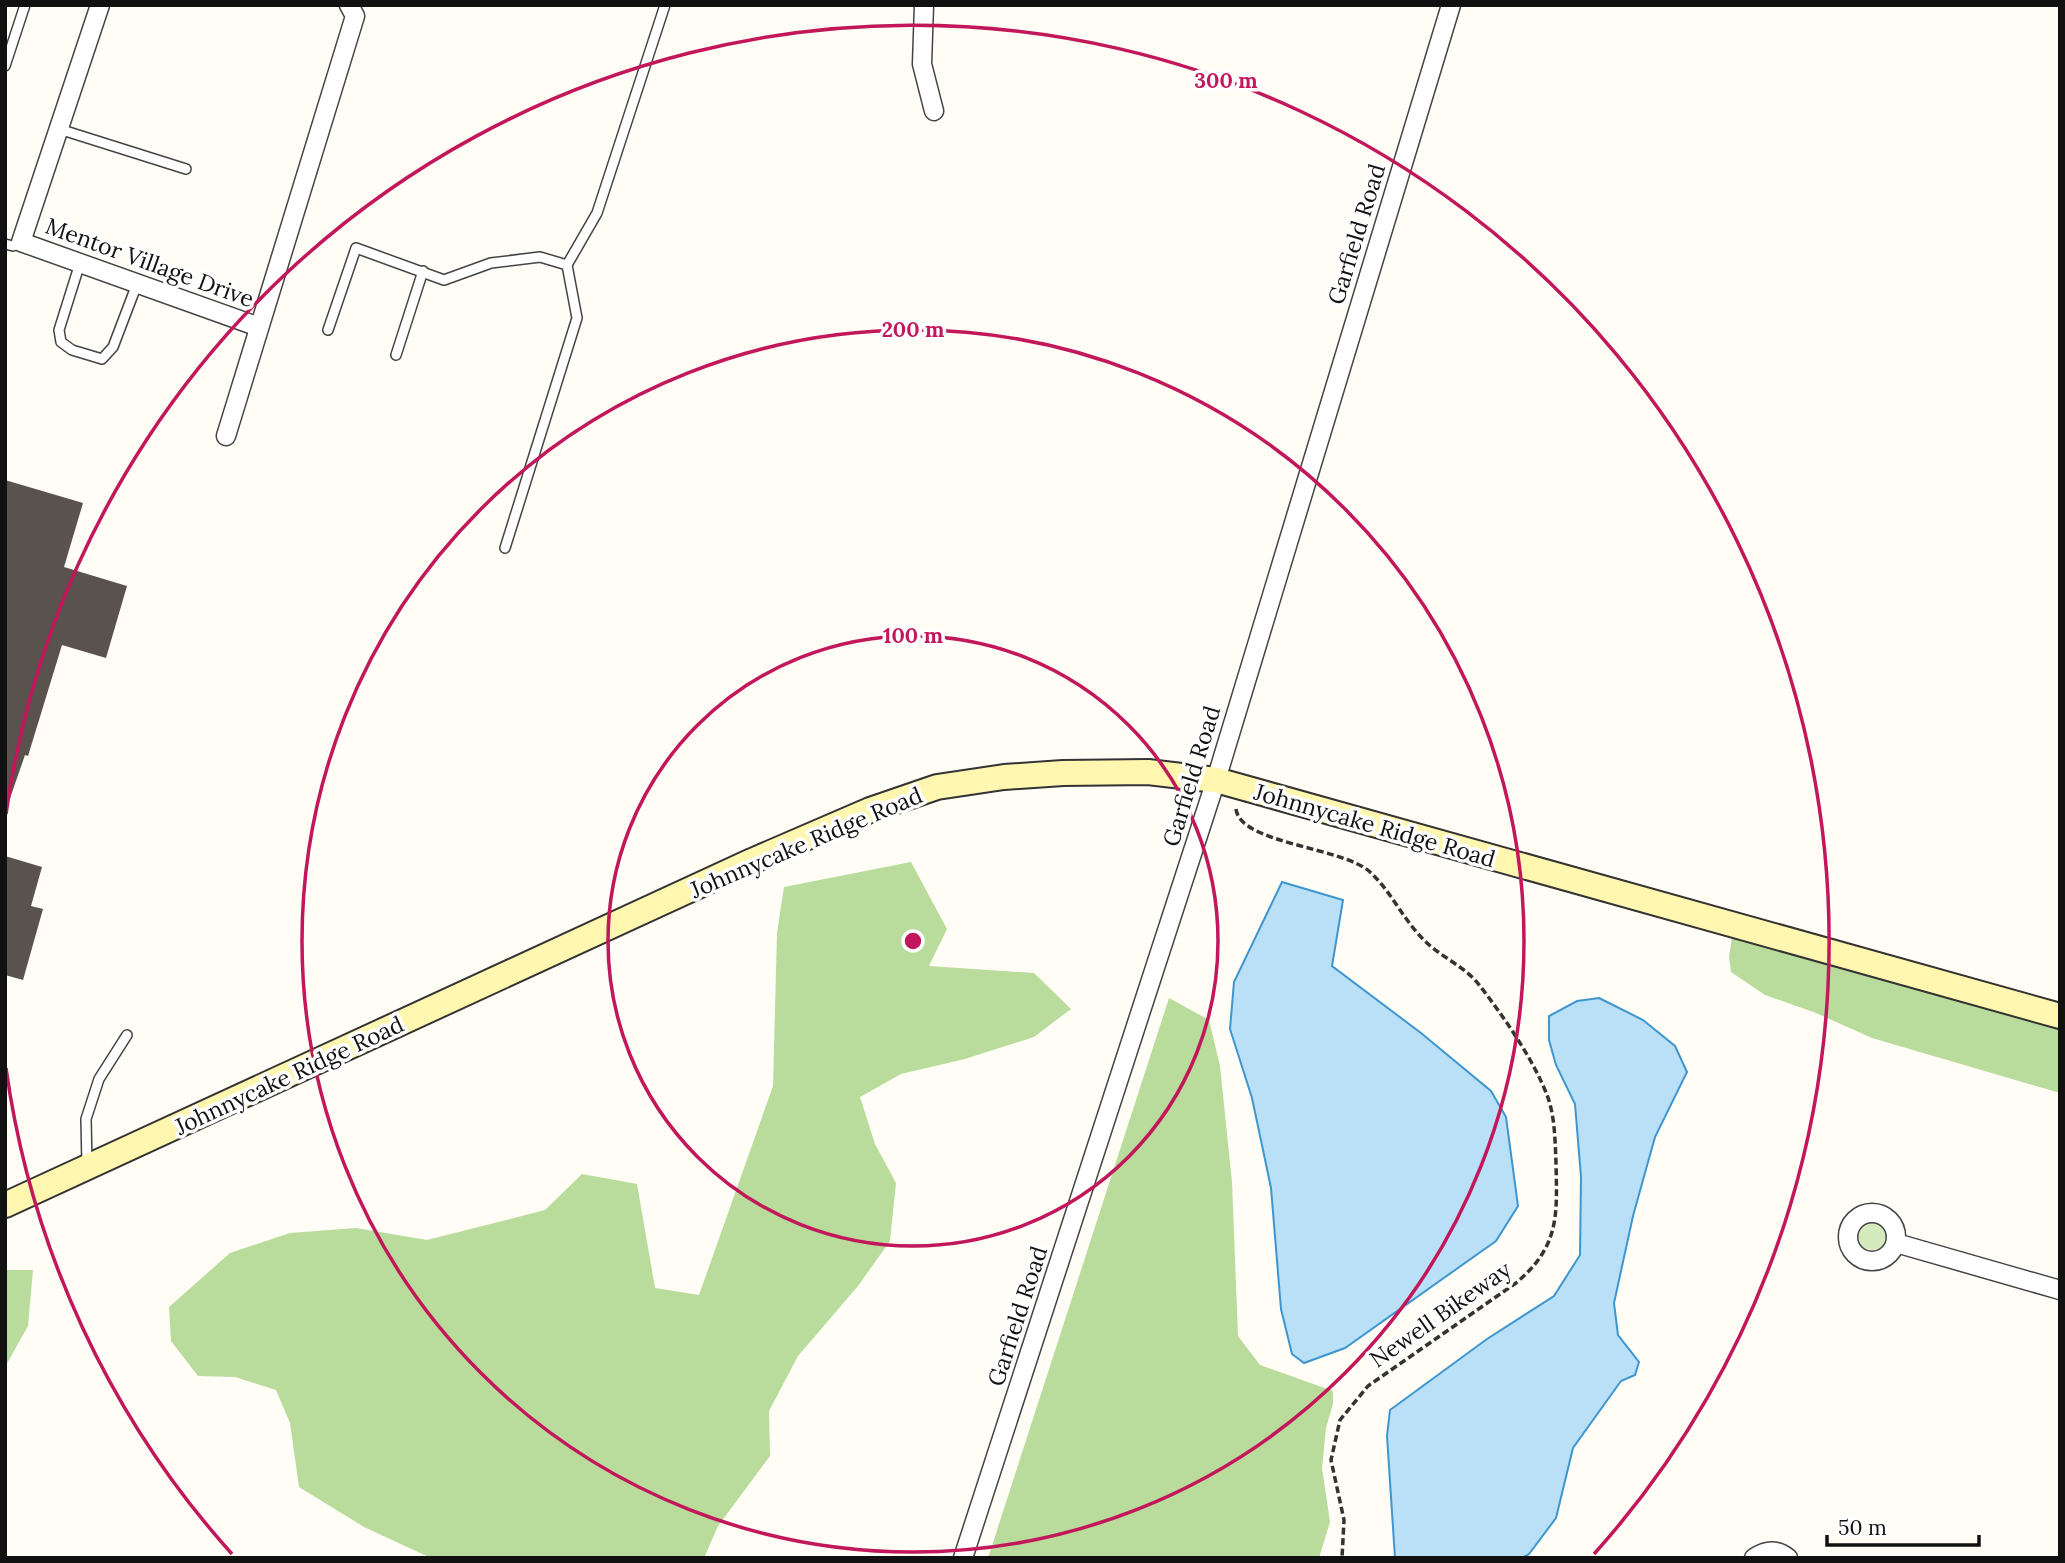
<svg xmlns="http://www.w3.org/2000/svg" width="2065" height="1563" viewBox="0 0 2065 1563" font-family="Lora,serif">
	<rect width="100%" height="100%" fill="#fffdf5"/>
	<!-- green -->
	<circle fill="#d5ebbd" cx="1872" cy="1236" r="14"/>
	<!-- forest -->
	<g fill="#b9dc9c">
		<polygon points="911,862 947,929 929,966 1034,973 1071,1009 1034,1037 965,1059 901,1074 860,1097 875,1144 896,1183 890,1241 858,1286 798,1356 769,1411 770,1456 718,1526 704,1558 431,1558 364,1527 299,1487 290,1423 276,1390 235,1377 198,1376 171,1341 169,1307 230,1253 290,1233 356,1228 427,1240 545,1210 582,1174 637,1184 655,1288 699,1295 773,1086 777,933 784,887"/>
		<polygon points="1733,931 2060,1025 2060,1093 1872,1038 1816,1013 1765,995 1731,972 1729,957"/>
		<polygon points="1169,998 1209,1020 1220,1066 1232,1182 1238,1336 1260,1365 1333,1391 1333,1404 1326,1428 1322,1468 1330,1522 1319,1558 988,1558"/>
		<polygon points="5,1270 33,1270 28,1326 5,1367"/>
	</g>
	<!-- water -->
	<g fill="#b9e0f7" stroke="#3f96cf" stroke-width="2">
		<polygon points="1282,882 1343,900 1332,966 1421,1033 1491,1091 1506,1117 1518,1206 1496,1241 1345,1348 1304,1363 1292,1354 1281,1309 1271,1188 1252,1098 1230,1029 1234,982"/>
		<polygon points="1599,998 1643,1020 1675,1046 1687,1072 1655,1137 1633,1216 1614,1303 1618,1335 1639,1362 1635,1375 1621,1381 1573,1448 1556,1518 1529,1554 1522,1558 1395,1558 1387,1436 1390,1410 1487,1339 1554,1296 1580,1255 1581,1177 1575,1104 1556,1065 1549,1040 1549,1016 1577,1001"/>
	</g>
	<!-- building -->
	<g fill="#5a524d">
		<polygon points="5,480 83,503 64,567 127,586 106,658 62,645 28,756 25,755 8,804 5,804"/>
		<polygon points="5,856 42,867 31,906 43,909 23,980 5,975"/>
	</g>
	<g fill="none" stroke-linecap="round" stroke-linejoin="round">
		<defs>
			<g id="lane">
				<polyline points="5,66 25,5"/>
				<polyline points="59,129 186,169"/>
				<polyline points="5,244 13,246 21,242"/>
				<polyline points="80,263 59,330 61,342 72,350 102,359 113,347 137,284"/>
				<polyline points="567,265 597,213 665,5"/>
				<polyline points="328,330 356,248 444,280 491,263 540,257 567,265 577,318 505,548"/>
				<polyline points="396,355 423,271"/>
				<polyline points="87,1166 86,1119 99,1079 127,1035"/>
			</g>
			<g id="street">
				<polyline points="100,5 21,242 259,327"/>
				<polyline points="924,5 922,64 934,111"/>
				<polyline points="226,436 355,16 349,5"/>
				<circle cx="1872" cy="1237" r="24"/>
				<polyline points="1896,1243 2060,1290"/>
				<polyline points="963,1558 1216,780 1451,5"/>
				<path d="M1754,1558C1766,1550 1777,1549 1788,1558"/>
			</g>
			<polyline id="secondary" points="5,1205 752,861 870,810 937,787 1004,777 1063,773 1148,772 1216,780 2060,1016"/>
		</defs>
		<!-- lane casing -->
		<use href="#lane" stroke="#444" stroke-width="12"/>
		<!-- street casing -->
		<use href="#street" stroke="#444" stroke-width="21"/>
		<!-- secondary casing -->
		<use href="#secondary" stroke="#333" stroke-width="28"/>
		<!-- path -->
		<path stroke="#333" stroke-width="3.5" stroke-dasharray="7 3.5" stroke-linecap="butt" d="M1236,809C1240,844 1343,847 1370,872C1390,890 1403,919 1423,939C1440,957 1465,966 1480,986C1504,1017 1533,1059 1547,1095C1555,1116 1555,1140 1556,1163C1557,1215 1560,1246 1516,1283L1368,1386L1340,1420L1331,1460L1344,1520L1342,1558"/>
		<!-- lane -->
		<use href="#lane" stroke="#fff" stroke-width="9"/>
		<!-- street -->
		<use href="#street" stroke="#fff" stroke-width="18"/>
		<!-- secondary -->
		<use href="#secondary" stroke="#fff6b0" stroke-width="24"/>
	</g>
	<!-- distance rings -->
	<g fill="none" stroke="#c2185b" stroke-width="3.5">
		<circle cx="913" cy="941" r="305"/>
		<circle cx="913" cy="941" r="611"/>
		<path d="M232 1554A916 916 0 0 1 6 1068M6 814A916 916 0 1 1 1594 1554"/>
	</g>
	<g text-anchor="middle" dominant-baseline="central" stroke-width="7" stroke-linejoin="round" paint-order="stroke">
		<!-- street labels -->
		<g font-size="23" fill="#111" stroke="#fff">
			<text transform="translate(1356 234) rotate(-73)">Garfield Road</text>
			<text transform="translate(150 262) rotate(20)">Mentor Village Drive</text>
			<text transform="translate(1191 776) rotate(-73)">Garfield Road</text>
			<text transform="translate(1375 825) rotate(16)">Johnnycake Ridge Road</text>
			<text transform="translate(806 842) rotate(-23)">Johnnycake Ridge Road</text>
			<text transform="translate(289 1075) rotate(-25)">Johnnycake Ridge Road</text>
			<text transform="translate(1440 1314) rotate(-35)">Newell Bikeway</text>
			<text transform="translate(1017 1316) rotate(-72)">Garfield Road</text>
		</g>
	</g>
	<circle cx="913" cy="941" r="10" fill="#c2185b" stroke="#fff" stroke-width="3.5"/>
	<g font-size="21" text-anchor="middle" font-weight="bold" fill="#c2185b" stroke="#fff" stroke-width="7" stroke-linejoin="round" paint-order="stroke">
		<text x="1226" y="88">300 m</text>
		<text x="913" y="337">200 m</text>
		<text x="913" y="643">100 m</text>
	</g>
	<!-- border -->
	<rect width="2065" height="1563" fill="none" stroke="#111111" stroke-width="14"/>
	<!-- scale -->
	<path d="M1827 1535v10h152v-10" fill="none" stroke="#111111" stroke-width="3.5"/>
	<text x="1838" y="1535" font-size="21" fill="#111111" stroke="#ffffff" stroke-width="5" paint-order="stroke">50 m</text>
</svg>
